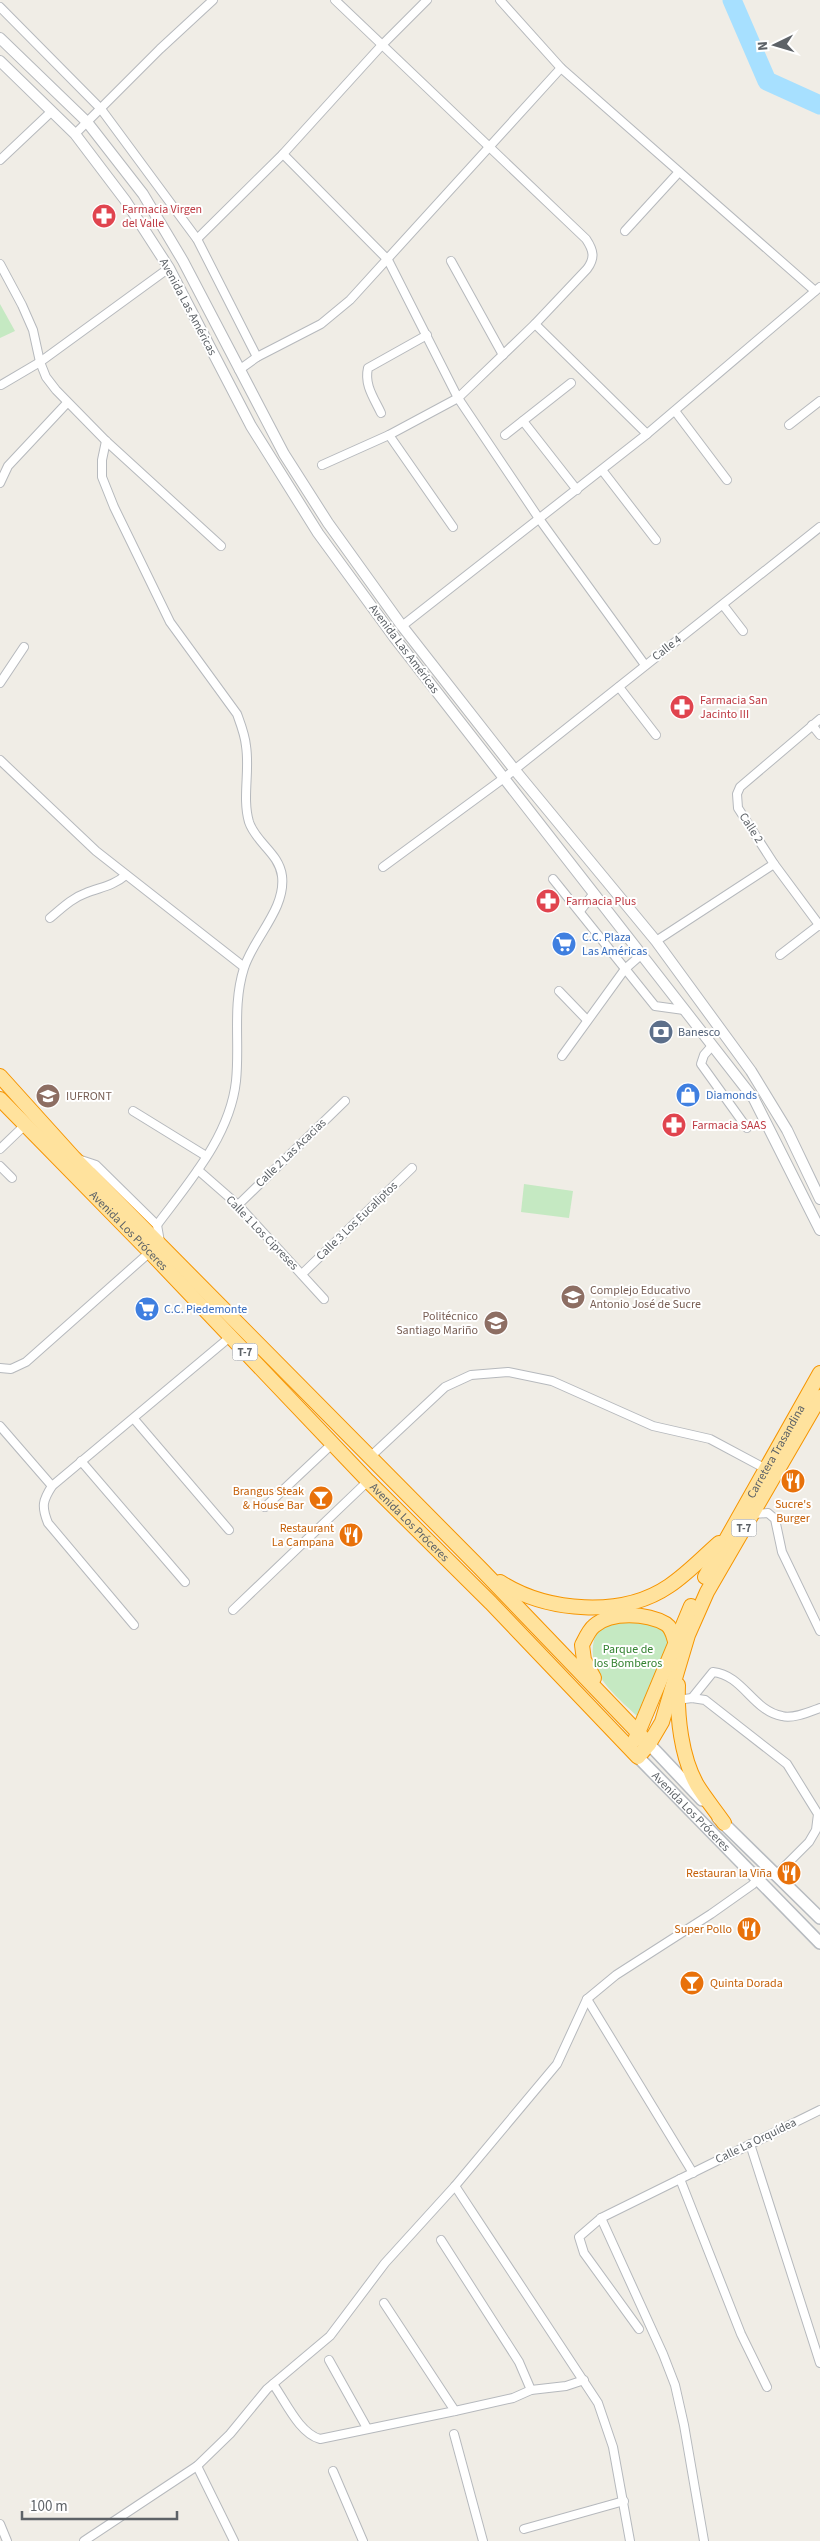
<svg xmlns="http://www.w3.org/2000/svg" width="820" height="2541" viewBox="0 0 820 2541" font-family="'Source Sans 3',sans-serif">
	<rect width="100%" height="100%" fill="#f0ede6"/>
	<!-- green -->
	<g fill="#c5e9c2">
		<polygon points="0,304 15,331 0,338"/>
		<polygon points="524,1184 573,1191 569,1218 521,1212"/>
		<path d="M639,1621L661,1627L668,1632C672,1655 648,1696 637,1716C616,1696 586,1673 594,1640C596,1634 602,1626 609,1623C617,1620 631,1622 639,1621Z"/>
	</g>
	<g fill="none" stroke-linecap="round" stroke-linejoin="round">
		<!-- river -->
		<polyline stroke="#a7e0ff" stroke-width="19" points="732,0 767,81 820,105"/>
		<defs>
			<g id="minor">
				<path d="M335,0L586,239C594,251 595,258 587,269L535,324"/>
				<polyline points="500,0 561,68 815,291"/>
				<polyline points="0,7 101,109 197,239 257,357"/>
				<polyline points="75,134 160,49 213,0"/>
				<polyline points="283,154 381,46 427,0"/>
				<polyline points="0,160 52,111"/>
				<polyline points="625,231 679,172"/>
				<polyline points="197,239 283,154 388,260 458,398 540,520 645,665"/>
				<polyline points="451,261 503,355"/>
				<polyline points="0,264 22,305 33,330 40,362 46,377 56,390 106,441 221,546"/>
				<polyline points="239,370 257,357 321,324 350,300 561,68"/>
				<polyline points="1,385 40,362 169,268"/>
				<polyline points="675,411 727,480"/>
				<path d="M381,413C374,398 364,385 368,368L427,335"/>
				<polyline points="523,421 577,490"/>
				<polyline points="789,425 820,401"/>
				<polyline points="389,435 453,527"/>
				<polyline points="505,435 571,383"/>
				<path d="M106,441L102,460V477L114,507L170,622L237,714C241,725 245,735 246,746C250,771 242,798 249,822C256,843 279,853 282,876C286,909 254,937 244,968C232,1006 240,1043 236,1081C230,1136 189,1182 157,1225"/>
				<polyline points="322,465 389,435 458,398 535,324 647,434"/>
				<polyline points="602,470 656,540"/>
				<polyline points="0,483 8,466 67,403"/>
				<polyline points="723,605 743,631"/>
				<polyline points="402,626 647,434 820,287"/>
				<polyline points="0,683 24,647"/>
				<polyline points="619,687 656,735"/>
				<polyline points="820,719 740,787 737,794 738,808 774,864 820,926"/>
				<polyline points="812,725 820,735"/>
				<polyline points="0,760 96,851 244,967"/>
				<polyline points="383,867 504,778 820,527"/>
				<polyline points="553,879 655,1006 684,1010"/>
				<polyline points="580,911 594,893"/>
				<path d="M50,918C62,908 72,898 86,893C101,887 113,886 126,875"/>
				<polyline points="656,941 774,864"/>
				<polyline points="780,955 819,925"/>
				<polyline points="559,991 587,1020"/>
				<polyline points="711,1047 704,1055 701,1064 747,1128"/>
				<polyline points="562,1056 625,969 642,954"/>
				<polyline points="133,1111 206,1156"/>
				<polyline points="0,1149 25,1125"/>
				<polyline points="78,1159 96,1165 157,1225 160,1242"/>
				<polyline points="0,1166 12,1178"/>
				<polyline points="198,1170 238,1205 324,1299"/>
				<polyline points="238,1205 345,1101"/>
				<polyline points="302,1274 412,1168"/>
				<polyline points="0,1368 11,1369 26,1362 150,1252"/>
				<polyline points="134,1419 229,1530"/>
				<polyline points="0,1426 52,1486"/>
				<polyline points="370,1457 445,1387 471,1375 508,1372 552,1381 653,1426 710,1439 768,1470"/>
				<polyline points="81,1461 185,1582"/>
				<polyline points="265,1507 332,1444"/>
				<polyline points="753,1514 768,1513 775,1519 782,1552 820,1631"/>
				<polyline points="233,1610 368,1481"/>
				<path d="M134,1625L48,1523C41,1506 43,1500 52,1486L230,1337"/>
				<path d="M692,1698L713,1672C743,1675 753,1711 782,1716C793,1719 809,1712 820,1708"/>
				<polyline points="677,1700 692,1698 705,1700 787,1764 818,1814 816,1830 809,1842 775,1876"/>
				<polyline points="587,1999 693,2173"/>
				<polyline points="750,2144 820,2363"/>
				<polyline points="680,2179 741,2334 767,2387"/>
				<polyline points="455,2186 598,2403 613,2447 630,2541"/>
				<polyline points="601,2218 663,2354 675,2385 684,2425 704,2541"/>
				<polyline points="441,2240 519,2362 531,2390"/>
				<polyline points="384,2303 455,2411"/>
				<polyline points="639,2329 584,2253 579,2237 601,2218 820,2110"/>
				<polyline points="329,2360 367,2428"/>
				<path d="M273,2384C286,2402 299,2433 320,2439L455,2411L513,2398L531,2390L566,2386L584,2380"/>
				<polyline points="454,2434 483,2541"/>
				<polyline points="197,2466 234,2541"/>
				<polyline points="333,2471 363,2541"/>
				<polyline points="0,2524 7,2541"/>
				<polyline points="524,2529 624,2501"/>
				<polyline points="84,2541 197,2466 230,2434 267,2389 330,2336 385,2263 455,2186 557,2064 587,1999 616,1975 711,1914 752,1885 769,1869"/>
			</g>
			<g id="tertiary">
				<polyline points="0,38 87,122 143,194 183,261 284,454 328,523 402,626 514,769 656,941 751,1071 787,1130 820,1199"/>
				<polyline points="0,61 75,134 125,200 169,268 251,426 318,533 394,637 754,1099 820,1230"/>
			</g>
			<g id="secondary">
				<polyline points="649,1744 702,1800"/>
				<path id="s1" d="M638,1757L820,1943"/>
				<polyline points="718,1818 820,1918"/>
			</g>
			<g id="trunk">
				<polyline points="0,1076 74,1158 482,1570 649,1744"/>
				<path id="s2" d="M0,1099L150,1252L368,1481L491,1603L638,1757L649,1744L662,1722L688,1635L707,1592L820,1397"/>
				<path id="s3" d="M705,1577L820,1373"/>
				<path d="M500,1582C547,1612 622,1618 669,1586C687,1574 703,1557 719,1543"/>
				<path d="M594,1678L584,1660L582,1645C585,1639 589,1630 594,1626C611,1611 647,1613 666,1624C672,1628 673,1635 675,1641"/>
				<path d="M678,1685C677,1716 681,1757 697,1785C705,1798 715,1810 724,1823"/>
				<polyline points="635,1740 691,1606"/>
			</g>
		</defs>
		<!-- minor casing -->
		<use href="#minor" stroke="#b6b9bd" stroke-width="10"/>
		<!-- tertiary casing -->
		<use href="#tertiary" stroke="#b6b9bd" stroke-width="12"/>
		<!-- secondary casing -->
		<use href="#secondary" stroke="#b7bbc0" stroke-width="14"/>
		<!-- trunk casing -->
		<use href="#trunk" stroke="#f69500" stroke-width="16"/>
		<!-- minor -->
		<use href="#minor" stroke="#fff" stroke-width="8"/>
		<!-- tertiary -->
		<use href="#tertiary" stroke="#fff" stroke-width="10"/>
		<!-- secondary -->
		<use href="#secondary" stroke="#fff" stroke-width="11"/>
		<!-- trunk -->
		<use href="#trunk" stroke="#ffe29d" stroke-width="14"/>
	</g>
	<!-- icons -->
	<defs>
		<symbol id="pharmacy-disc" viewBox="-11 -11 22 22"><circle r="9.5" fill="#e0444e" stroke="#fff"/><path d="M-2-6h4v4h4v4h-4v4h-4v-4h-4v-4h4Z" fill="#fff"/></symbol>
		<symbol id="supermarket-disc" viewBox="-11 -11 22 22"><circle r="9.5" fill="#3f7fe0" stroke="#fff"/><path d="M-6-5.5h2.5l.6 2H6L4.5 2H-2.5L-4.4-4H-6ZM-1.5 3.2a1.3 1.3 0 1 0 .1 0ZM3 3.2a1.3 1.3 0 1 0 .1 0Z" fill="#fff"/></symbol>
		<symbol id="bank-disc" viewBox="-11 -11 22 22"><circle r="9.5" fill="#5c6f8a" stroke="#fff"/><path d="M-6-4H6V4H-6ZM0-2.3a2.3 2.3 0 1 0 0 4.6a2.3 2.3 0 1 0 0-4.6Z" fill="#fff"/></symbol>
		<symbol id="shop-disc" viewBox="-11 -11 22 22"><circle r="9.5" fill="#3f7fe0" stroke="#fff"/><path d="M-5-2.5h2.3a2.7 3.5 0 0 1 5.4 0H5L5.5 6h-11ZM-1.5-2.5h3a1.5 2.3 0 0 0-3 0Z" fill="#fff"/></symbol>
		<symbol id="school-disc" viewBox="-11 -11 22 22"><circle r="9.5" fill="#8d6e63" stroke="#fff"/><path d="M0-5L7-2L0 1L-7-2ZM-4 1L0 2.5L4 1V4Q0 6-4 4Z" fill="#fff"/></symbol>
		<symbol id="university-disc" viewBox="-11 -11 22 22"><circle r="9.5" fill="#8d6e63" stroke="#fff"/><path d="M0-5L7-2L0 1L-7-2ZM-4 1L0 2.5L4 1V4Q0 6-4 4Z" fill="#fff"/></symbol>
		<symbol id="restaurant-disc" viewBox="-11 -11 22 22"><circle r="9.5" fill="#e8710a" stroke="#fff"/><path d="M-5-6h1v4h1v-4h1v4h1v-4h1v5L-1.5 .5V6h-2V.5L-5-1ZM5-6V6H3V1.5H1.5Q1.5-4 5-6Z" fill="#fff"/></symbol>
		<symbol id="bar-disc" viewBox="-11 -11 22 22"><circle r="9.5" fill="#e8710a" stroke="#fff"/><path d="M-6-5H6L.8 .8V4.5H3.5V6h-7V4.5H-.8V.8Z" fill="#fff"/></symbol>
	</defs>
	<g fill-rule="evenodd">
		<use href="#pharmacy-disc" x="90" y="202" width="28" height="28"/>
		<use href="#pharmacy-disc" x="668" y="693" width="28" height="28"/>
		<use href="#pharmacy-disc" x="534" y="887" width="28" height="28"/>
		<use href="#supermarket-disc" x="550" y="930" width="28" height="28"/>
		<use href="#bank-disc" x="647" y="1018" width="28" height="28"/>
		<use href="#shop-disc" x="674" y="1081" width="28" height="28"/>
		<use href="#school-disc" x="34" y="1082" width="28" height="28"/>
		<use href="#pharmacy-disc" x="660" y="1111" width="28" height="28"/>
		<use href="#university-disc" x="559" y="1283" width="28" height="28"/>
		<use href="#supermarket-disc" x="133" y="1295" width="28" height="28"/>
		<use href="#university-disc" x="482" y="1309" width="28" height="28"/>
		<use href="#restaurant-disc" x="779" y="1467" width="28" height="28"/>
		<use href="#bar-disc" x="307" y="1484" width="28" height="28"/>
		<use href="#restaurant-disc" x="337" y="1521" width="28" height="28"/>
		<use href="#restaurant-disc" x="775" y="1859" width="28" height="28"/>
		<use href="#restaurant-disc" x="735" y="1915" width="28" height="28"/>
		<use href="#bar-disc" x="678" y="1969" width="28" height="28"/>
	</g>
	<g text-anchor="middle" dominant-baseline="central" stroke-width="4" stroke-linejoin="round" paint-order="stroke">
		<!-- shield labels -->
		<g fill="#fff" stroke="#8e9195" stroke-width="1">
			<rect x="232.5" y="1343.5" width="25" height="17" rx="4"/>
			<rect x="731.5" y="1519.5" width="25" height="17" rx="4"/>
		</g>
		<g font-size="11" font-weight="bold" fill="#5d6267">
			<text x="245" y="1352">T-7</text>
			<text x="744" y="1528">T-7</text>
		</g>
		<!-- health labels -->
		<g font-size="12" fill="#be3a42" stroke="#fff" text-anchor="start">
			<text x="122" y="209">Farmacia Virgen<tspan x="122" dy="14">del Valle</tspan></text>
			<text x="700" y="700">Farmacia San<tspan x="700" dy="14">Jacinto III</tspan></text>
			<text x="566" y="901">Farmacia Plus</text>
			<text x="692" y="1125">Farmacia SAAS</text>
		</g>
		<!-- street labels -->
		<g font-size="12" fill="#5d6267" stroke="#fff">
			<text transform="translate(188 307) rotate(62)">Avenida Las Américas</text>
			<text transform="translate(667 648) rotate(-38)">Calle 4</text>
			<text transform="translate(404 649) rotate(53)">Avenida Las Américas</text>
			<text transform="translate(751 828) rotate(57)">Calle 2</text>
			<text transform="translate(291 1153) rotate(-44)">Calle 2 Las Acacias</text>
			<text transform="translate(357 1221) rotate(-44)">Calle 3 Los Eucaliptos</text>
			<text stroke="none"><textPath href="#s2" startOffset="184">Avenida Los Próceres</textPath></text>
			<text transform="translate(262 1233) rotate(46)">Calle 1 Los Cipreses</text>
			<text stroke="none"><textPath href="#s3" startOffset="144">Carretera Trasandina</textPath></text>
			<text stroke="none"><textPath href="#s2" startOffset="589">Avenida Los Próceres</textPath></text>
			<text stroke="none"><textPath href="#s1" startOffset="76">Avenida Los Próceres</textPath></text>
			<text transform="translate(756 2141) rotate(-26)">Calle La Orquídea</text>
		</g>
		<!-- shop labels -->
		<g font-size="12" fill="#366cbe" stroke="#fff" text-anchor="start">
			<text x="582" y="937">C.C. Plaza<tspan x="582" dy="14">Las Américas</tspan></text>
			<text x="706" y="1095">Diamonds</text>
			<text x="164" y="1309">C.C. Piedemonte</text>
		</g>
		<!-- service labels -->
		<g font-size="12" fill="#4e5e75" stroke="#fff" text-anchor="start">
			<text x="678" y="1032">Banesco</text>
		</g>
		<!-- education labels -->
		<g font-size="12" fill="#785e54" stroke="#fff" text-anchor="start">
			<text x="66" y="1096">IUFRONT</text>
			<text x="590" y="1290">Complejo Educativo<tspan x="590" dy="14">Antonio José de Sucre</tspan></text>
			<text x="478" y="1316" text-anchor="end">Politécnico<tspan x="478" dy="14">Santiago Mariño</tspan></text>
		</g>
		<!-- food labels -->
		<g font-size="12" fill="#c56008" stroke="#fff" text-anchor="end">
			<text x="304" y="1491">Brangus Steak<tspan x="304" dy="14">&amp; House Bar</tspan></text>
			<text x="793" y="1504" text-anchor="middle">Sucre's<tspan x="793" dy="14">Burger</tspan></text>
			<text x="334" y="1528">Restaurant<tspan x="334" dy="14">La Campana</tspan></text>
			<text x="772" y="1873">Restauran la Viña</text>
			<text x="732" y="1929">Super Pollo</text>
			<text x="710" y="1983" text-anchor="start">Quinta Dorada</text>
		</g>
		<!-- park labels -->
		<g font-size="12" fill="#338230" stroke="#fff">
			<text x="628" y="1649">Parque de<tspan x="628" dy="14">los Bomberos</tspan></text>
		</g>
	</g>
	<!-- north arrow -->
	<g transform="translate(775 45) rotate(265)" stroke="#ffffff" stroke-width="4" paint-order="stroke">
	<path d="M0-4L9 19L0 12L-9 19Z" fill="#5d6267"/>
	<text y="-8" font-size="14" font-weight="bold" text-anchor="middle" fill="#5d6267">N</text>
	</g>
	<!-- scale -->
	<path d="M22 2511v8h155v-8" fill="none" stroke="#5d6267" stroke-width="2.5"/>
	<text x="30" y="2511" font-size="15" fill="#5d6267" stroke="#ffffff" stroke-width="4" paint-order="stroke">100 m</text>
</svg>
